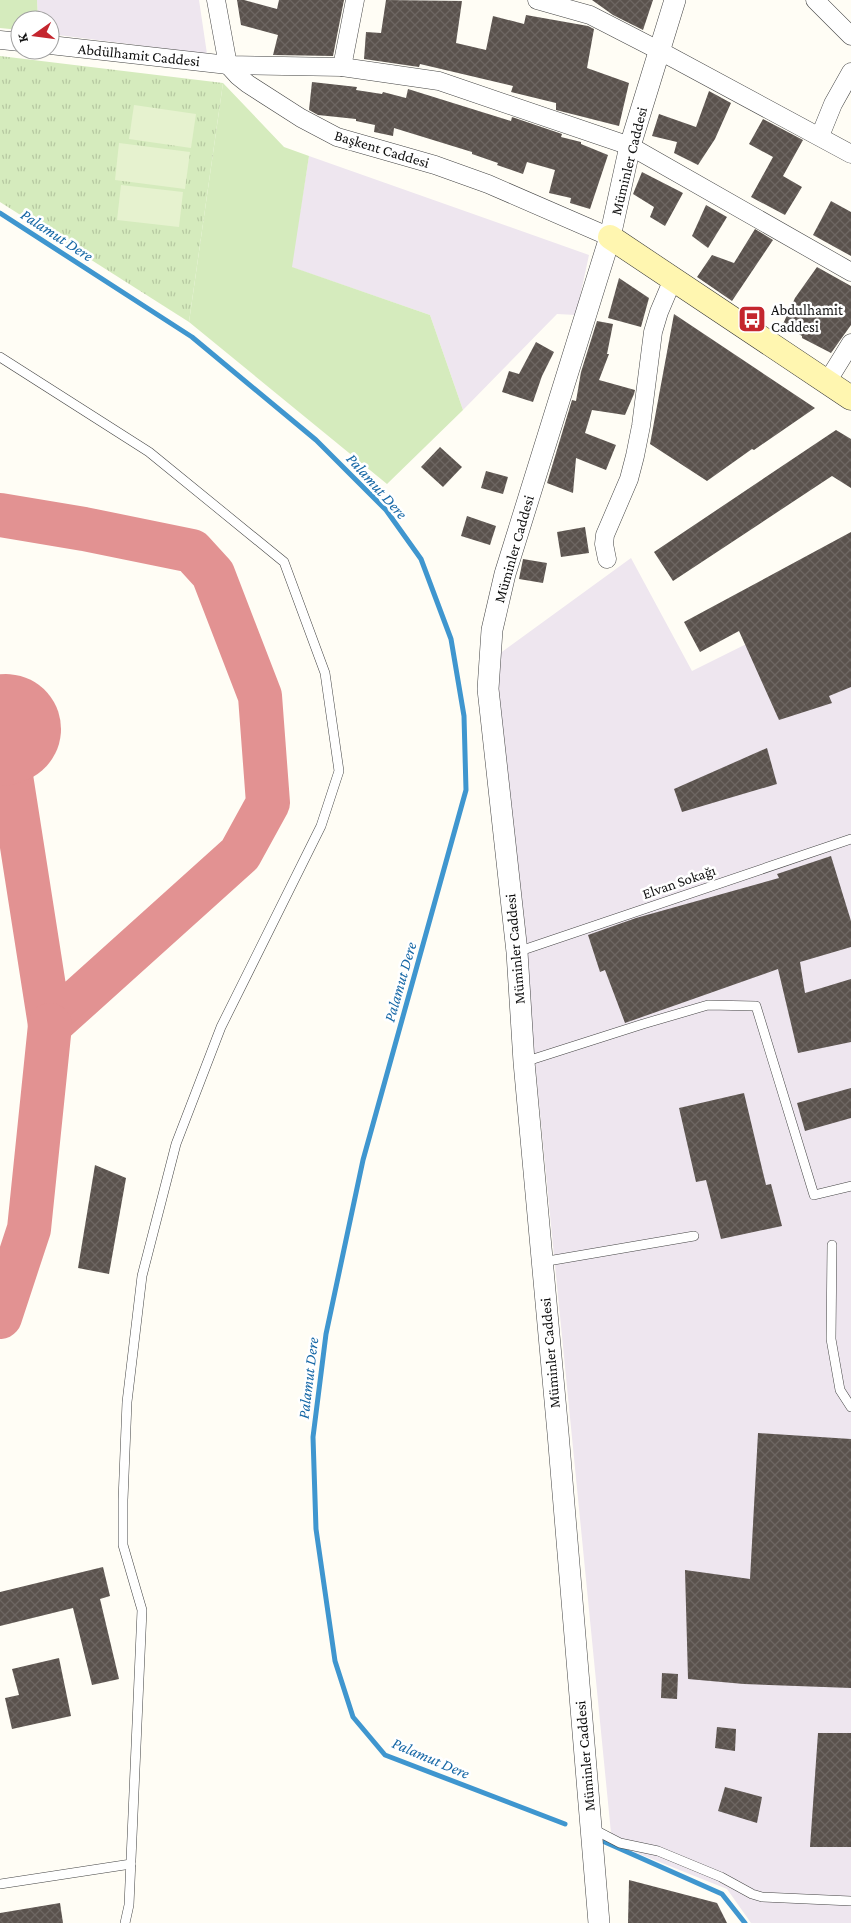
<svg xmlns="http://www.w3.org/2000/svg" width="851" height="1923" viewBox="0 0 851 1923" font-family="'Crimson Pro',serif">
	<defs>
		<pattern id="park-tufts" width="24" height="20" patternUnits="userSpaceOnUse" patternTransform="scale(1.25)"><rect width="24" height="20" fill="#d5ebbd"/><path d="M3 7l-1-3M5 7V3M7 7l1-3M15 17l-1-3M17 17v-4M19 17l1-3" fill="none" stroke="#b6c8a1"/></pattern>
		<pattern id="building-cross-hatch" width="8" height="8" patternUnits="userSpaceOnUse" patternTransform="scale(1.25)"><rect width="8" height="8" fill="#5a524d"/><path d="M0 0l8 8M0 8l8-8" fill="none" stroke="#6d6662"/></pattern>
	</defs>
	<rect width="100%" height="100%" fill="#fffdf5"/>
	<!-- industrial -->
	<g fill="#eee6ef">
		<polygon points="37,0 199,0 207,54 50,34 50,20 38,20"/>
		<polygon points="309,156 589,255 576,315 557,314 463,410 430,315 291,267"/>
		<polygon points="631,558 692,671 851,592 851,1923 751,1923 727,1889 612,1843 495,657"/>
	</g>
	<!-- grass -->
	<g fill="#d5ebbd">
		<polygon points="0,0 37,0 38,20 20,20 20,30 0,28"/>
		<polygon points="223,83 284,147 309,156 292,267 430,315 463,410 387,484 189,322"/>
	</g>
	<!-- park -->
	<polygon fill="url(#park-tufts)" points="0,56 223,83 189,322 0,202"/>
	<!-- pitch -->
	<g fill="#e6f2cf">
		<polygon points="134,105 196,114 191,148 129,139"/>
		<polygon points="119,143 190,152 185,189 115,180"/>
		<polygon points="121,185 183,192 179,227 117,220"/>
	</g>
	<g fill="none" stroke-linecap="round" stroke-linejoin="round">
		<!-- stream -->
		<g stroke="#3f96cf" stroke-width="5">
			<polyline points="0,213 192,337 316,440 386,510 421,559 451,639 464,716 466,790 363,1160 326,1334 313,1437 316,1529 335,1661 353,1717 385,1755 565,1824"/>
			<polyline points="598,1839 722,1894 745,1923"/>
		</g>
		<!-- taxiway -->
		<g stroke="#e29292" stroke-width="44">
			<polyline points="0,515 84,529 192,551 213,574 260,696 268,803 240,854 50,1025 6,744"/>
			<polyline points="0,1317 29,1229 50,1025"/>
		</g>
		<!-- runway -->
		<polyline stroke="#e29292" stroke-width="110" points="0,731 6,729"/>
	</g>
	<!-- building -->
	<g fill="url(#building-cross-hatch)">
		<polygon points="237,0 244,0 277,9 279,0 344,0 333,56 273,55 278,35 241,25"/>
		<polygon points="386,0 462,1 456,43 486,50 493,16 524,24 526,15 588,26 594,29 587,68 629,83 619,126 556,110 556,103 511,92 513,86 420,64 419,67 364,59 366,32 381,33"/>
		<polygon points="592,0 653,0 643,30 613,15"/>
		<polygon points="312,82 357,87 356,90 382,94 383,92 406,98 408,89 511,121 512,117 562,134 561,137 581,142 581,144 608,155 590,209 570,203 571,198 549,193 555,170 527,162 523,174 497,165 498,163 472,154 472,152 394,128 393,136 374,132 375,125 356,121 356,119 318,115 309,110"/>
		<polygon points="709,91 731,103 715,139 698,165 674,153 677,142 652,136 659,114 696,127"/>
		<polygon points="763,119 803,140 783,176 802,187 785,215 751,197 773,157 749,144"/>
		<polygon points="642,172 683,193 665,226 650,217 654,207 633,194"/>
		<polygon points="831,201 851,212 851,256 813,235"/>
		<polygon points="706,205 727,217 708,248 692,236"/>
		<polygon points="755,229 773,240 732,301 697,277 712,255 734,263"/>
		<polygon points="817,267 851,286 851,325 831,353 802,338 802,336 783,324 795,298"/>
		<polygon points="619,278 649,298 641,327 608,318"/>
		<polygon points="674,314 815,408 754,450 752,449 707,481 650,444"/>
		<polygon points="597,321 613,324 607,354 609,354 599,380 635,390 634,394 625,415 592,410 585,433 616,445 606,470 576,458 573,493 547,483 572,400 576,401 581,372"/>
		<polygon points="536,342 554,352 542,376 533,402 502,392 509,371 519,374"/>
		<polygon points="836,430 851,439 851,488 832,476 673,581 654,552"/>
		<polygon points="440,447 462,467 443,487 421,467"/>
		<polygon points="486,471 508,477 503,494 481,488"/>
		<polygon points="467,516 496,526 490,545 461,536"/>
		<polygon points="585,527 589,553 561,557 557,532"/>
		<polygon points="851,532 851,687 829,696 832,703 779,720 739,631 700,652 684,622"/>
		<polygon points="523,559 547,563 543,583 519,579"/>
		<polygon points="767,748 777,784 682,812 674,789"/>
		<polygon points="831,856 851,921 851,947 800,962 805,993 851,979 851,1042 798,1053 778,969 625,1023 605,970 600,972 588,935 636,918 779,878 777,874"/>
		<polygon points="851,1088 851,1118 805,1131 797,1103"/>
		<polygon points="744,1093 766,1185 771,1184 782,1226 721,1239 706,1180 696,1182 679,1108"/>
		<polygon points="95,1165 126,1178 109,1274 78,1268"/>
		<polygon points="758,1433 851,1439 851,1688 744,1684 688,1679 685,1570 750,1579"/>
		<polygon points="103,1567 110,1596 100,1599 119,1679 92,1685 73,1608 0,1626 0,1592"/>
		<polygon points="59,1658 71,1716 12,1729 5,1698 19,1695 12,1669"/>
		<polygon points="662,1673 678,1674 677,1699 661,1698"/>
		<polygon points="717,1727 736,1729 735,1751 715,1748"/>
		<polygon points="818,1733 851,1733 851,1847 810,1847"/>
		<polygon points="725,1787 762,1797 757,1823 718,1811"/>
		<polygon points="629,1880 717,1903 727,1923 628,1923"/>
		<polygon points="60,1903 63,1923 0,1923 0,1913"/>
	</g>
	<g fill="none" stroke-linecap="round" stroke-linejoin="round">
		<defs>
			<g id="service">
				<polyline points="0,357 149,452 284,562 325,673 339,771 321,826 221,1027 176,1144 142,1276 127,1402 123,1500 123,1545 142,1610 129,1905 125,1923"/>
				<polyline points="517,952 851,839"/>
				<polyline points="524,1062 643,1024 708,1005 756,1006 814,1195 851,1186"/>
				<polyline points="832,1245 831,1339 840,1390 851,1407"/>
				<polyline points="542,1262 694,1236"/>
				<polyline points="593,1829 620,1843 658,1851 721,1877 752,1894 762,1897 851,1901"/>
				<polyline points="0,1884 131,1864"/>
			</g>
			<g id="minor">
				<polyline points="216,0 228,65 238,76 248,84 301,118 337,137 435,165 488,184 610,237"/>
				<polyline points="537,0 590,15 660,51 851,154"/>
				<polyline points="815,0 851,36"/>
				<polyline points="0,40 20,42"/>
				<polyline points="50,45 228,65 342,67 439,81 630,146 851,272"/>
				<polyline points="342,67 355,0"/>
				<polyline points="820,136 833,104 851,72"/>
				<polyline points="827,382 851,343"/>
				<polyline points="607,559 604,544 605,535 629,479 635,456 641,426 653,332 659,312 673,279"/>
			</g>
			<polyline id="tertiary" points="599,1923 558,1433 524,1062 517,952 488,689 492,630 505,574 610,237 630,146 675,0"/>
			<polyline id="secondary" points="610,237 851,398"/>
		</defs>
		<!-- service casing -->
		<use href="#service" stroke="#444" stroke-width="10"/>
		<!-- minor casing -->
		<use href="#minor" stroke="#444" stroke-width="19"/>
		<!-- tertiary casing -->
		<use href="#tertiary" stroke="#444" stroke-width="22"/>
		<!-- secondary casing -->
		<use href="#secondary" stroke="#333" stroke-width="25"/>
		<!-- service -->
		<use href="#service" stroke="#fff" stroke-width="9"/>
		<!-- minor -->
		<use href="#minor" stroke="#fff" stroke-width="18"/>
		<!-- tertiary -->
		<use href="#tertiary" stroke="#fff" stroke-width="21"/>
		<!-- secondary -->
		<use href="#secondary" stroke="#fff6b0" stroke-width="24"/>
	</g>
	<!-- icons -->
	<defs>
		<symbol id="bus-square" viewBox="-11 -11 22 22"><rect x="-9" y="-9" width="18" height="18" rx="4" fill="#c4262e" stroke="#fff"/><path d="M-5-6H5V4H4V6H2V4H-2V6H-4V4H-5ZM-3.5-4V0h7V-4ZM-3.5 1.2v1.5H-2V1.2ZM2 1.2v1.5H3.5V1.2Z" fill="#fff"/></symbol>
	</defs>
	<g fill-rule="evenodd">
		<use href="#bus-square" x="736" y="303" width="32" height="32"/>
	</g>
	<g text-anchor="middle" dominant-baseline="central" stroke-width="5" stroke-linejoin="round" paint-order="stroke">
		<!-- street labels -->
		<g font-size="15" fill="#111" stroke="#fff">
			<text transform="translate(139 55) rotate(6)">Abdülhamit Caddesi</text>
			<text transform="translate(382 149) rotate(17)">Başkent Caddesi</text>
			<text transform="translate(629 161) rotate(-76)">Müminler Caddesi</text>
			<text transform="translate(514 549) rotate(-74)">Müminler Caddesi</text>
			<text transform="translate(679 882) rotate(-19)">Elvan Sokağı</text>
			<text transform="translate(515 949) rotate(-95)">Müminler Caddesi</text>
			<text transform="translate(550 1353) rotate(-95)">Müminler Caddesi</text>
			<text transform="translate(585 1756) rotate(-95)">Müminler Caddesi</text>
		</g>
		<!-- poi labels -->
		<g font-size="15" fill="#111" stroke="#fff" text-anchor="start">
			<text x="771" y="310">Abdulhamit<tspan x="771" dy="17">Caddesi</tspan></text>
		</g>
		<!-- water labels -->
		<g font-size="16" font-style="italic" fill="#1768a6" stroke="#fff">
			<text transform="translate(57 235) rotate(33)">Palamut Dere</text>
			<text transform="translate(377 486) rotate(48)">Palamut Dere</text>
			<text transform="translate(400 982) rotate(-74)">Palamut Dere</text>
			<text transform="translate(308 1378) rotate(-83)">Palamut Dere</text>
			<text transform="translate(431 1758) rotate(23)">Palamut Dere</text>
		</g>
	</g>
	<!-- north arrow -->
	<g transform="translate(35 35) rotate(256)"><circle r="24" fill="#ffffff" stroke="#a0a0a0"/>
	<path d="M0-4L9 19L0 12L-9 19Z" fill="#c4262e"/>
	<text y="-8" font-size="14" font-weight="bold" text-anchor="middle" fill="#111111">K</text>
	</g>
</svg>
